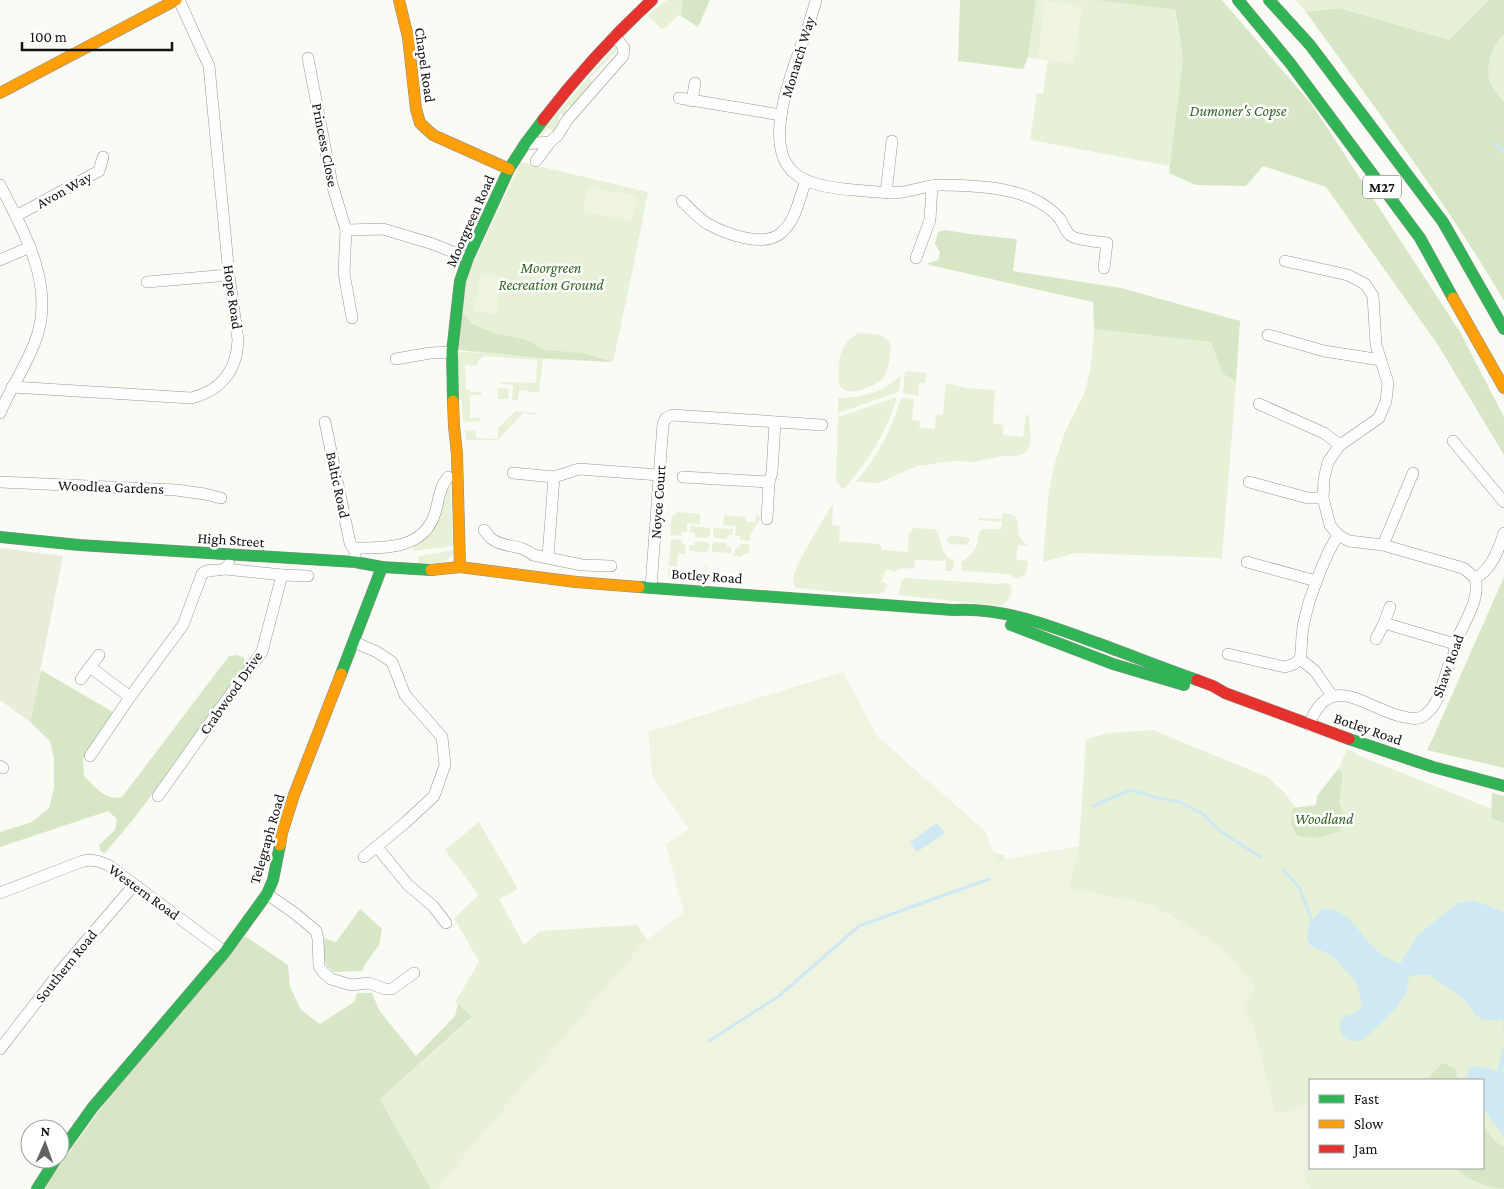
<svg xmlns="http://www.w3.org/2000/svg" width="1504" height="1189" viewBox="0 0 1504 1189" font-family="'Crimson Pro',serif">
	<rect width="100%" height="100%" fill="#fbfbf6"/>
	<!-- green -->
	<g fill="#e6f1d7">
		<polygon points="667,0 683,0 681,16 679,15 666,27 662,29 647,16"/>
		<polygon points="1036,0 1095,0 1174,10 1183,59 1170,166 1030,140 1037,93 1043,94 1048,60 1074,63 1045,1 1038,59 1028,57"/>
		<polygon points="1295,0 1489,0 1449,40 1339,8 1306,12"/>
		<path d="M1504,35V102C1500,97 1492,89 1490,82C1485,68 1492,44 1504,35Z"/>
		<path d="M615,47H619C610,59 599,68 589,79L593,84L573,108L568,105L565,109L570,112L567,116L560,114L558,118L563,119L555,133L548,128L539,140L541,132Z"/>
		<polygon points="521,162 648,192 632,273 613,362 543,359 539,393 519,390 518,400 512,400 513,385 501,384 501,382 536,383 537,360 484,356 478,361 477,366 465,365 466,389 469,389 470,392 481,392 481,395 470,395 470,418 480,418 481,421 465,422 463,420 462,400 459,400 458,352 486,353 459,350 464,282"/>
		<polygon points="1094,329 1211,342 1222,373 1236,382 1222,558 1075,553 1043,562 1049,490 1055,463 1065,432 1085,392 1091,366"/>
		<path d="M859,333C866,334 876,333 882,336C886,337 889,341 890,344C892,351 888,373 883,378C874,387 846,399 839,384C839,367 837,353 849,340C853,337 854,335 859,333Z"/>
		<polygon points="905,371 926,373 925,383 919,383 918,396 903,393"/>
		<path d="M901,375L899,390L895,393L838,413V398C861,398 885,392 901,375Z"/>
		<path d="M946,383L966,388L995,390L993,424L1003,425V435L1023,437L1026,414L1029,416C1029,426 1035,446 1024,453C1021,455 1016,456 1012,457L1009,455L973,462L953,461L917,466L878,483L856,482C879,453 890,433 901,398L914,399L912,420L920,421L919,427L935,429L936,414L943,415Z"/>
		<polygon points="498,388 509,389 508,399 498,399"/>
		<path d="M897,397C886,434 869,459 845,488L842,489L836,480L838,417Z"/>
		<polygon points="515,411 537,413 537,415 523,413 498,440 466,440 465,430 475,431 476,438 498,439 498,428"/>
		<polygon points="450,481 453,546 413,551 414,542 441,500 446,500 446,490"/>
		<path d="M833,503L832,525L840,526L839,541L880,544L882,550L908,552L909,534L913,528L935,529C943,539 939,555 953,560L954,566L952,571H946V561L915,560L914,568L899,569L894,572L886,569L881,582L888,584L884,592C871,598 814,589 797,588C794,585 793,585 793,581C792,568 825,518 833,503Z"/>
		<polygon points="677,512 700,514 700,524 687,523 687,532 682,532 682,536 670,535 672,515 676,515"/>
		<path d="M1003,513C1032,516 1005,532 1029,546L1018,545L1016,560L1028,561L1026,574L1018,579L1008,574L965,571L962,570L961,563C967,557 974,553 977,545C979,539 978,533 982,529H1001L1002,522L978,520V518L1002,519Z"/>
		<polygon points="756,514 761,518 750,534 750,541 740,540 740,536 735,536 736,526 723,525 724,515 746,517 746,522 755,522"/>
		<polygon points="691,526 710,528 710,535 707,538 695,537 695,533 690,532"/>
		<polygon points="713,528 733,529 732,535 728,535 727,539 715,538 713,535"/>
		<polygon points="950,535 969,538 970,541 966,545 950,544 946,540"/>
		<polygon points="671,539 682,540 682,544 686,545 685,554 678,553 677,567 669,566"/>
		<polygon points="695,541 707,542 709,544 709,550 706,552 689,551 690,545 694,545"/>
		<polygon points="715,542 727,543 727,547 731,547 731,553 714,552 712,550 712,544"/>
		<polygon points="740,544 750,544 749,554 743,554 742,557 734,556 735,548 739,548"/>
		<path d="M455,550C448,566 434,563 418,563L419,556Z"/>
		<polygon points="705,566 707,566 706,581 668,578 669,568 679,569 679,576 692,579 693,577 701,577 702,574 705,573"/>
		<path d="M905,578L998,584C1019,578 1013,600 1000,606L898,595L902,580Z"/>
		<polygon points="1153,730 1267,777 1284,792 1306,821 1332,785 1347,749 1360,756 1504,814 1504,1189 1310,1189 1302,1171 1310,1167 1483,1168 1483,1080 1310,1080 1310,1105 1276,1114 1251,1021 1242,1005 1227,953 1191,928 1151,905 1068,888 1079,846 1086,739 1108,733"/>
		<polygon points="479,822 518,889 499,899 524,945 540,931 637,925 648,942 994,853 1004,855 1008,877 559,1189 431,1189 380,1099 472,1018 455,1002 479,962 454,918 479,895 445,850"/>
	</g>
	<!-- forest -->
	<g fill="#d7e7c6">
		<polygon points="683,0 710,0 698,27 681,16"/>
		<polygon points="960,0 1036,0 1028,57 1023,69 958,61"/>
		<polygon points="1095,0 1222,0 1313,106 1460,332 1504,417 1504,455 1438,345 1326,187 1263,166 1246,186 1196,185 1169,173 1183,59 1175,10"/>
		<path d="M1489,0H1504V35C1492,44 1485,68 1490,82C1492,89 1500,97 1504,102V301C1445,200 1374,107 1306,12L1339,8L1449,40Z"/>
		<polygon points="945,230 969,234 1017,239 1013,271 1121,288 1240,321 1236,382 1222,373 1211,342 1094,329 1093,302 929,265 928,263 938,260 940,252 935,244 938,232"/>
		<polygon points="461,312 472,324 496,334 527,340 544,350 582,353 613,362 543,358 459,350"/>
		<polygon points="1504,577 1504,768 1427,750 1432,740"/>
		<path d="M236,655L243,657L250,665L132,821L105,853L101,852L99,845L115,830L117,819L108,811L0,847V832L32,822L49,808L54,788V758L50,741L30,722L41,670L118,715L90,756L83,758L84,776C95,787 106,801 122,797L229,656Z"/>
		<polygon points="1338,769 1343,773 1339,802 1345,820 1339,832 1317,838 1298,836 1291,824 1293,808 1316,805 1317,796"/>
		<polygon points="1492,793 1504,796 1504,823 1491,818"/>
		<path d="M360,909L382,929L379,945L366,963L362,971L333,972C321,960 323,954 323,938L336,942Z"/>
		<polygon points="245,936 288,965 290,987 301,1010 320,1024 354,1002 357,993 372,993 379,1010 416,1056 455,1016 458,1004 472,1017 380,1099 431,1189 45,1189 50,1178 112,1093"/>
		<polygon points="1442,1063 1455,1068 1458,1080 1427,1080"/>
		<path d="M1483,1127L1496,1142L1504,1147V1189C1486,1187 1469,1181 1457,1168H1483Z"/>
	</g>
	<!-- cemetery -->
	<polygon fill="#e8ecda" points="0,548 63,556 30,722 0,700"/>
	<!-- pitch -->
	<g fill="#eff4e1">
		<polygon points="1045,1 1082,6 1074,64 1038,59"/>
		<polygon points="588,187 637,196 632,221 583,212"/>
		<polygon points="481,273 503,277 496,315 474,311"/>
		<polygon points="843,672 877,736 985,831 998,863 1007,859 1079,846 1068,888 1150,905 1191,928 1227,953 1255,988 1242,1005 1251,1021 1276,1113 1310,1105 1310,1167 1302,1171 1310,1189 436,1189 643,943 684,913 666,844 689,829 652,776 648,732"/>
	</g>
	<!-- water -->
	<g fill="#cee8f4">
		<polygon points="937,823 945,833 917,852 910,842"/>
		<path d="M1473,900L1504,912V1037L1503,1019C1469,1025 1479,1009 1459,995C1449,988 1439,982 1429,975H1413L1412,977L1408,976C1415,996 1376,1029 1361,1041C1345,1041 1340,1038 1340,1021L1345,1016L1356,1013L1362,1005L1357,983L1341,966C1336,956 1320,950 1310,945L1307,937L1310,921L1317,915L1321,909C1350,905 1360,938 1379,952C1385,957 1393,961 1400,964L1418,935L1458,903Z"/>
		<path d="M1504,1044V1064L1502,1074H1504V1136L1489,1117L1483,1107V1080H1468C1464,1060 1486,1067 1497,1072Z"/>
	</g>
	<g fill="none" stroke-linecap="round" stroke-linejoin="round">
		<!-- stream -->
		<g stroke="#cee8f4" stroke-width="3">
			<polyline points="1494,143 1504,152"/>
			<polyline points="1093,806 1130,790 1154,797 1180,802 1203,814 1220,831 1261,857"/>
			<polyline points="1283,870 1299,887 1311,918"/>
			<polyline points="709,1041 779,996 859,926 989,879"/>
		</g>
		<defs>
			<g id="street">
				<path d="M816,0C806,39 787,76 781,116C772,175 803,186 854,190C870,191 887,194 903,192C916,190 928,185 940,185C958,185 976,186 993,188C1019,192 1043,199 1060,219C1064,225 1066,234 1073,237C1083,241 1096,241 1107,243L1104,268"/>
				<polyline points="308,58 332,184 346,230 344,273 352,318"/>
				<polyline points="679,98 781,115"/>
				<polyline points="692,101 695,83"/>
				<polyline points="525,144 550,142 558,135 567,120 623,56 624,48 615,36"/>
				<polyline points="536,161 550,142"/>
				<path d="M0,185C23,230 53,281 38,333C30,361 11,386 0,413"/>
				<polyline points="886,193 892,141"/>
				<path d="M682,201C690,209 698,218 708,224C726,234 764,248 781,233C796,221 799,198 806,181"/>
				<polyline points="16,216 99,171 103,157"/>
				<polyline points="346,230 383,229 433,244 468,258"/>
				<polyline points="916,258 930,220 932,186"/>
				<polyline points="0,260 30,247"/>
				<polyline points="1285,261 1348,275 1365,284 1373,296 1376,345 1388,383 1386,401 1379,418 1340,445 1328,462 1324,479 1323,498 1330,525 1338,535 1349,541 1383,545 1456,566 1465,569 1475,578"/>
				<polyline points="147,282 229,275"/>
				<polyline points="1268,335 1324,351 1381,360"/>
				<polyline points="396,359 430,353 452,352"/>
				<path d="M12,387L191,398C221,391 237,370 238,340L229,275L209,66L179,0"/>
				<polyline points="1259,404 1324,433 1340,445"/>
				<polyline points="325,422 350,543 355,551 355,562"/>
				<polyline points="1453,441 1504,502"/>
				<polyline points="513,473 554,477 579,469 659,475"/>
				<polyline points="683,477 769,482"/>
				<polyline points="0,482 176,490 205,494 221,498"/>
				<polyline points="1249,482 1308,498 1323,498"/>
				<polyline points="767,519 769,482 772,472 775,422"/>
				<path d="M484,530C486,532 489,537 492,539C505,549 520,543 533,555L582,565L611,566"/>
				<polyline points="1383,545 1413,473"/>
				<path d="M353,548C384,548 424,550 435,513C439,500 439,488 448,477"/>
				<polyline points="548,557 554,477"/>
				<polyline points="1247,562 1316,581"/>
				<polyline points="282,575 308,576"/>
				<path d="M1475,578C1491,571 1499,549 1504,533"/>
				<polyline points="651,587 663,424 666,418 672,415 822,425"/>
				<polyline points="1390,607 1384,623 1455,644"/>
				<polyline points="1376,639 1384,623"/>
				<polyline points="354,642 377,652 392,662 405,695 442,737 445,765 434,796 405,823 364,857"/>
				<polyline points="1228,654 1285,667 1294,664 1300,659"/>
				<path d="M1300,659C1302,649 1301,639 1303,628C1304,620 1307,611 1309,602C1317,579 1325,556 1338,535"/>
				<polyline points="1300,659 1315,671 1332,696"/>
				<polyline points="90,667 130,697"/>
				<polyline points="81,679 99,655"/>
				<path d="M1309,725C1330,668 1367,710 1404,717C1412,719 1419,720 1426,714C1439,704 1443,683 1448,667C1450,662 1453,658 1454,653C1455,649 1455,645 1456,642C1464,621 1481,600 1475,578"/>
				<path d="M90,756L130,697L183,625L202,574C210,566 223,575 229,564"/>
				<polyline points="0,766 3,768"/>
				<polyline points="158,796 222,706 262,652 282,575 225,569"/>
				<polyline points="377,847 408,885 433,906 446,923"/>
				<path d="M0,893L83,861C92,859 99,861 108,865L225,952"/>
				<polyline points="267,894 293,912 316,931 318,939 319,966 324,973 331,979 351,985 369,983 385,989 392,989 414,973"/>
				<polyline points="0,1049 62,969 134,885"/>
			</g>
			<g id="fast">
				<polyline points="1238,0 1290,63 1420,238 1453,298"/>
				<polyline points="1269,0 1310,45 1443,222 1504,329"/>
				<polyline points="453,401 452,352 460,281 468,258 509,169 525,144 543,120"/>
				<polyline points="0,537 79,545 355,562 382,567 431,570"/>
				<path d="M639,587L953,610C1004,607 1050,626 1097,643C1130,655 1163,668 1197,680"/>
				<polyline points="1011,625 1113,664 1184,685"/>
				<polyline points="341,674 382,567"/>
				<polyline points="1349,739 1433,767 1504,786"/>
				<polyline points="60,1153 93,1107 225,952 267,894 273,880 280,845"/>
				<polyline points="37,1189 56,1159"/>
			</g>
			<g id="slow">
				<polyline points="399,0 408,37 416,109 420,123 433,135 509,169"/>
				<polyline points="0,93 176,0"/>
				<polyline points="1453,298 1504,388"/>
				<polyline points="453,401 454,426 457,454 460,567"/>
				<polyline points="431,570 460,567 576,582 639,587"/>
				<polyline points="280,845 282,833 294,795 341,674"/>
			</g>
			<g id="jam">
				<path d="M543,120C576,77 612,37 652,0"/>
				<polyline points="1197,680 1213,686 1225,693 1349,739"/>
			</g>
		</defs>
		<!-- street casing -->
		<use href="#street" stroke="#969694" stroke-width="12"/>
		<!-- fast casing -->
		<use href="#fast" stroke="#8c8c8a" stroke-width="12"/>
		<!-- slow casing -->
		<use href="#slow" stroke="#8c8c8a" stroke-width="12"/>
		<!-- jam casing -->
		<use href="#jam" stroke="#8c8c8a" stroke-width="12"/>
		<!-- street -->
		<use href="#street" stroke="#fefefe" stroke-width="11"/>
		<!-- fast -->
		<use href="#fast" stroke="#30b455" stroke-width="11"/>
		<!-- slow -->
		<use href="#slow" stroke="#ff9f0a" stroke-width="11"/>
		<!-- jam -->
		<use href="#jam" stroke="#e5322d" stroke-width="11"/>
	</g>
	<g text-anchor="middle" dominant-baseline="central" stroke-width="5" stroke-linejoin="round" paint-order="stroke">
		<!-- shield labels -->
		<rect fill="#fff" stroke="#585858" stroke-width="1" x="1363" y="175.5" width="38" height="23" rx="4"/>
		<g font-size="14" font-weight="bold" fill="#101010">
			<text x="1382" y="187">M27</text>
		</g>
		<!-- street labels -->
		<g font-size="15" fill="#101010" stroke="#fff">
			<text transform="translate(798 57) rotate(-73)">Monarch Way</text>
			<text transform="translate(425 65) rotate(82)">Chapel Road</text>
			<text transform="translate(325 145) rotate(79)">Princess Close</text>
			<text transform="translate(64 190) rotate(-29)">Avon Way</text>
			<text transform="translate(470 221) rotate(-66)">Moorgreen Road</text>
			<text transform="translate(233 297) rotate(82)">Hope Road</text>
			<text transform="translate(338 485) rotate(78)">Baltic Road</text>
			<text transform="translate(111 487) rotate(2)">Woodlea Gardens</text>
			<text transform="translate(658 502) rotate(-86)">Noyce Court</text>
			<text transform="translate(231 540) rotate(4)">High Street</text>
			<text transform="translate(707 576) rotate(4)">Botley Road</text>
			<text transform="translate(1448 666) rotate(-70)">Shaw Road</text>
			<text transform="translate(231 693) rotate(-55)">Crabwood Drive</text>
			<text transform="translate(1368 729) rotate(19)">Botley Road</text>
			<text transform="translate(267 839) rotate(-74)">Telegraph Road</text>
			<text transform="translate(144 892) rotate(36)">Western Road</text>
			<text transform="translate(66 966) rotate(-51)">Southern Road</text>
		</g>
		<!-- park labels -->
		<g font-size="15" font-style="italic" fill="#336423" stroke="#fff">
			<text x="1238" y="111">Dumoner's Copse</text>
			<text x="551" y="268">Moorgreen<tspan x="551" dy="17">Recreation Ground</tspan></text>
			<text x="1324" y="819">Woodland</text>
		</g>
	</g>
	<!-- legend -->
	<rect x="1309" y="1079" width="175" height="90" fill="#ffffff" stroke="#9f9f9f"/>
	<rect x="1319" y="1095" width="25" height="8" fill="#30b455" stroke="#9f9f9f"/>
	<text x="1354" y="1104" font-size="15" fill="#101010">Fast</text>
	<rect x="1319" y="1120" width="25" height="8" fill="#ff9f0a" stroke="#9f9f9f"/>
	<text x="1354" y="1129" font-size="15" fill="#101010">Slow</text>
	<rect x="1319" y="1145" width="25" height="8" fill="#e5322d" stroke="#9f9f9f"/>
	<text x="1354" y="1154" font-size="15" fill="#101010">Jam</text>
	<!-- north arrow -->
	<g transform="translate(45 1144) rotate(2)"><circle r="24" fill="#ffffff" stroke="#9f9f9f"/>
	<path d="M0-4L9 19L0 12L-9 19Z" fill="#626260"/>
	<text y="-8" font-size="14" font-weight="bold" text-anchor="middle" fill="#101010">N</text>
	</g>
	<!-- scale -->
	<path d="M22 42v8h150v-8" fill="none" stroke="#101010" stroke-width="2.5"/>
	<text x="30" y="42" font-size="15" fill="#101010" stroke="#ffffff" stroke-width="4" paint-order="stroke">100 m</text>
</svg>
